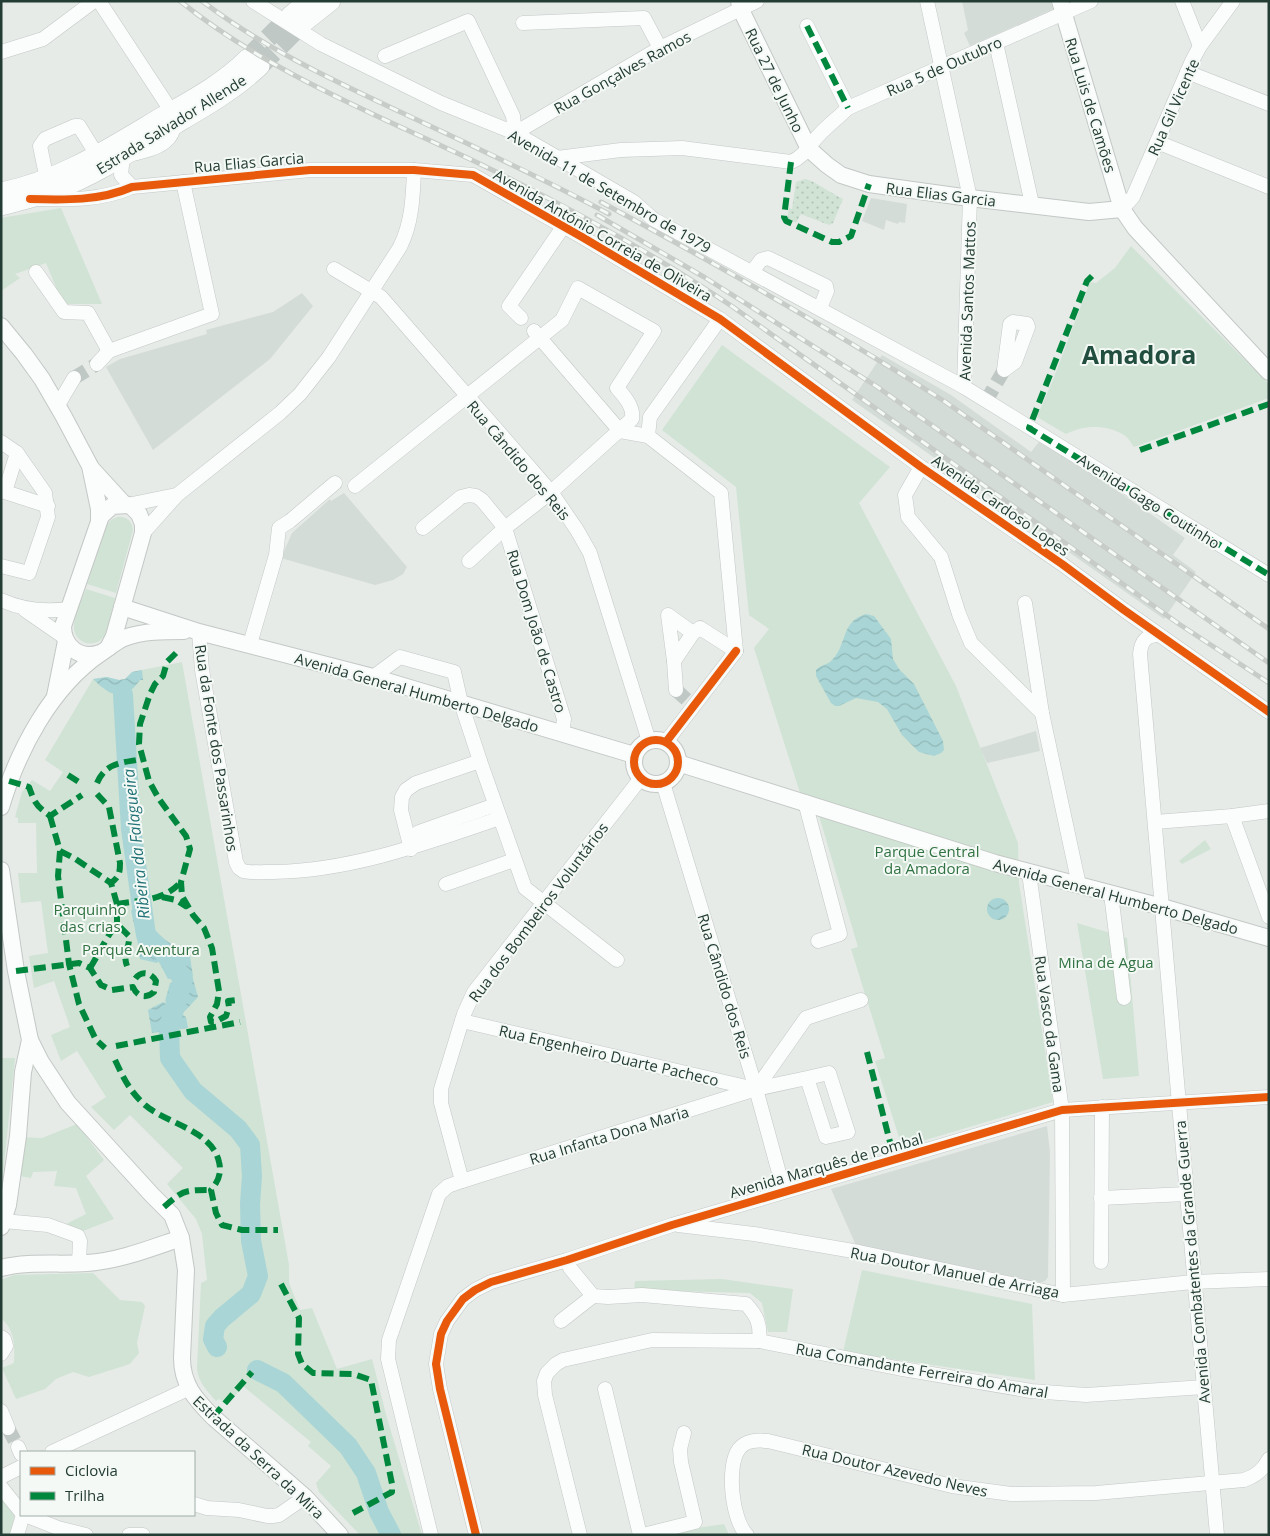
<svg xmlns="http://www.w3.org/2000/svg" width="1270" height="1536" viewBox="0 0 1270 1536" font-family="'Open Sans',sans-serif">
	<defs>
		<pattern id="garden-dots" width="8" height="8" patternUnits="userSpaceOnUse" patternTransform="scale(1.25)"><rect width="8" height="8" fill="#d0e3d4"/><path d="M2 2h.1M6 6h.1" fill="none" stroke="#b2c4b7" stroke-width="1.8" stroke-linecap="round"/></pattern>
		<pattern id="water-waves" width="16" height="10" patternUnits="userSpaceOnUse" patternTransform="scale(1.25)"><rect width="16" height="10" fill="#a9d5d6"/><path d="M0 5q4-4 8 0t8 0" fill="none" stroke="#91b8b8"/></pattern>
	</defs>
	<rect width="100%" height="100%" fill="#e6ebe8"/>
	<!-- built -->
	<g fill="#d4dcd8">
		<polygon points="962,1 1050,1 1053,9 970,46 964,33 968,30"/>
		<polygon points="871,198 907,204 905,223 899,222 898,224 886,220 884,230 862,221"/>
		<polygon points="302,293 313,306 270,359 153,450 106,367 120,359 207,334 206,330 273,312"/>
		<polygon points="882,355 951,395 1031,452 1042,438 1185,538 1173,555 1196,572 1164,619 852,400"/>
		<polygon points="344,493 407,567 403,574 393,580 375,585 281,558 292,533 330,499 331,501"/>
		<polygon points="1036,731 1040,751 987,763 980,748"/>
		<polygon points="1047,1126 1050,1152 1048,1277 1045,1281 1036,1284 859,1252 831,1189"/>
	</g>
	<!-- green -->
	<g fill="#d0e3d4">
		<polygon points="61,208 102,304 63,304 46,263 15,274 20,278 1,291 1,218"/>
		<path d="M1131,246L1269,384V398L1134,447C1131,443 1128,437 1124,435C1106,424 1084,425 1066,434L1037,417L1053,380L1090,282L1096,283L1115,268Z"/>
		<polygon points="722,345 890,467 859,503 956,686 1018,843 1019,883 1053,1102 902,1147 875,1061 885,1058 851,949 858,947 814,799 801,796 754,648 769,629 749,615 736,487 662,430"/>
		<path d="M117,517C126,516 132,521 133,530L116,593L87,584L107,525L111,520Z"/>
		<path d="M86,589L115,598C112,609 110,625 104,636C95,650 73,643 74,626C74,614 82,600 86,589Z"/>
		<path d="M182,662L289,1265V1283L300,1310L312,1308L337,1369L372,1359L387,1418L422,1535H360L319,1492L316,1483L331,1466L308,1446L311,1442L243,1386L228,1404L219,1399L216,1401C207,1391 198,1382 197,1368L201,1283L207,1280L202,1234L196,1219L167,1184L183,1168L130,1115L114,1130L91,1107L106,1097L77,1051L61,1061L51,1035L70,1027L54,981L34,988L29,956L48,953L41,901L21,903L18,873H37L36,823H18V818L15,817L22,792L32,780L50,791L63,772L45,760L93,679L107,677L119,680L125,679L132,672Z"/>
		<polygon points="1205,840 1211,849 1182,864 1179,861"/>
		<polygon points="1077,923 1127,938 1139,1076 1103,1079"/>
		<polygon points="1,1058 15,1058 2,1184 1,1184"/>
		<polygon points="77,1124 104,1160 86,1176 114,1219 83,1231 66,1224 86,1214 76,1188 54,1186 57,1171 33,1172 31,1178 19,1176 20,1137 42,1138"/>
		<polygon points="862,1270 1032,1304 1035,1380 843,1352"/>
		<path d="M93,1273L120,1300L142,1302L145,1306L137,1343L139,1353L130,1364L89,1377L73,1372L56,1379L45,1389L16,1399L2,1368L14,1363C15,1348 15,1328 1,1319V1280L14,1275Z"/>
		<polygon points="722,1279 793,1289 787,1332 768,1332 762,1303 750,1293 634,1290 635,1281"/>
		<path d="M1,1494C17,1511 17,1513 9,1535H1Z"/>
		<polygon points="724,1524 729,1535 678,1535 677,1531"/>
	</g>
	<!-- garden -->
	<path fill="url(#garden-dots)" d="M805,179C811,179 834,195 843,199L833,223L829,225L801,214L796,223L787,218L789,208L792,209L796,182Z"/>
	<!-- water -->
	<g fill="url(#water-waves)">
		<path d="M866,614L874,616L891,639L893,659L899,669L914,684L943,741L944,750L941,753L934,756L919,752L902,735L887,709L878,702L856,698L839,706H835L831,703L816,676V670C820,665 828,665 832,660C848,644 840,622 866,614Z"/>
		<path d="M142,670L143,680H140C124,703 110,696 93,679L107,677L119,680L125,679L132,672Z"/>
		<circle cx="998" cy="909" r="11"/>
		<polygon points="147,905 150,909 154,930 136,933 131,911 135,906"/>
		<polygon points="156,933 171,944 157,963 140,959 137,937"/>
		<polygon points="173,944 190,957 193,976 168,979 160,964"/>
		<polygon points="193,979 198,997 184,1012 165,1001 170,983"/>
		<polygon points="163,1002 186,1017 188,1028 152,1033 148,1010"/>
	</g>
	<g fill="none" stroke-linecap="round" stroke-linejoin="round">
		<!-- river -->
		<g stroke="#a9d5d6" stroke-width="20">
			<polyline points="123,695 131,829 146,935 166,955 183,979 169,1027 170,1058 193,1091 238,1129 250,1145 252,1176 250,1204 251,1241 258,1276 251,1294 222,1318 215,1326 213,1339 217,1347"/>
			<polyline points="257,1370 283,1383 348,1446 366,1473 379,1512 391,1535"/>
		</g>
		<!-- minor-tunnel -->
		<g stroke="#bfc8c4" stroke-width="14" stroke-dasharray="14 7" stroke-linecap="butt">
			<polyline points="74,378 97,364"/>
			<polyline points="986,401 1004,370"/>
			<polyline points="676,690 687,700"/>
			<polyline points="8,1428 18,1447"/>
		</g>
		<!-- secondary-tunnel -->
		<g stroke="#bfc8c4" stroke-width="19" stroke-dasharray="19 9" stroke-linecap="butt">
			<polyline points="248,58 290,16"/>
			<polyline points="260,66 302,24"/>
		</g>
		<defs>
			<g id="minor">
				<path d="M99,1L166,103C189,142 154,150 123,156L121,175L132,187"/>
				<polyline points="253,1 321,44 441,103 515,133 634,202 653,219 964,387"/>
				<polyline points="927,1 970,198 964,387 1269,575"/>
				<polyline points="1182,1 1200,46"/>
				<polyline points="523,23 644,18 660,48"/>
				<polyline points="807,26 848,108"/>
				<polyline points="996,43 1032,204"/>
				<polyline points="1,52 43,39 94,1"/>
				<polyline points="385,56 468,21 513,116 515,133 660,48 757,1"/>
				<polyline points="1187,72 1269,104"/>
				<polyline points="1157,142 1269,187"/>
				<path d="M557,158L621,150L682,148L791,162C805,156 809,145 819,135C828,125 839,117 848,108L1091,1"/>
				<polyline points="47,180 40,146 45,139 75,126 79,126 97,155"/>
				<path d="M39,199C70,200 103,200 132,187L310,170H414L473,175L582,237L720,319L921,467L1062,564L1124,610L1269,712"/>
				<polyline points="1122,209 1133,197 1192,61 1200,46 1233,1"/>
				<polyline points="334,269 381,297 551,492 577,530 590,553 649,741"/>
				<polyline points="36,272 64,312 88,313 109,351 212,314 183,182"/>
				<polyline points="752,272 761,260 768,258 826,286 827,291 820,308"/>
				<polyline points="521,318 509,306 563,227"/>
				<polygon points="1013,322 1027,324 1028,327 1015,362 1004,370 1010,324"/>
				<polyline points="534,331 620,431 648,436 721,493 736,651"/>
				<polyline points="97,364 109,351"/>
				<polyline points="58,405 74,378"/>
				<polyline points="648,436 650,417 720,319"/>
				<polyline points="1,442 17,453 45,493 48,517 29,573 1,566"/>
				<polyline points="17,453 5,492 48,506"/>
				<polyline points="921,467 905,495 908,517 941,557 959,614 971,643 1042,713"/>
				<path d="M355,486L562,320L578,288L654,331L617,388C625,397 634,407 632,419L551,492L505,528L469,561"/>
				<polyline points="127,505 176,495"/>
				<polyline points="423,528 461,497 469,495 476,496 482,500 505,528 564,719 562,734"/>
				<path d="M143,533L177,495L280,413L300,394L329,357L400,247C412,223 413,197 414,170"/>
				<path d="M1,600C23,610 45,612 68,609"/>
				<polyline points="1025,603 1042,713 1079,885"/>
				<polyline points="25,610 64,637"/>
				<path d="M199,632L202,670L236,862L239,868L243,871C252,873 264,872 273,872C351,871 427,843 500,818"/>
				<polyline points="693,633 674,661 668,615 693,633 700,628 736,651"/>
				<path d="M1159,635C1145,635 1141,642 1140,654C1166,948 1190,1241 1217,1535"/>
				<polyline points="250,644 276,555 279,528 290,521 335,483"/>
				<polyline points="674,661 676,690"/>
				<polyline points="373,677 400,657 454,672 461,703 480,761 525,888 617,960"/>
				<polyline points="666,742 736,651"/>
				<polyline points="663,783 756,1089 784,1191"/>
				<polyline points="805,802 840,934 818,941"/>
				<polyline points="1232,816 1269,917"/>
				<polyline points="1155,822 1232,816 1269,811"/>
				<polyline points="411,849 401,810 402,797 406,790 416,783 480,761"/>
				<polyline points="411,849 413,837 419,832 495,805"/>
				<polyline points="1029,873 1062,1110 1063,1295"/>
				<polyline points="446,884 514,860"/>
				<polyline points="1111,894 1124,998"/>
				<polyline points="462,1021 755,1089"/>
				<polyline points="756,1089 806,1018 861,1000"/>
				<polyline points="462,1181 756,1089 807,1078 826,1137 848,1132 829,1073 807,1078"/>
				<polyline points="1101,1198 1186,1194"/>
				<polyline points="3,1221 48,1225 78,1236 80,1241 79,1263"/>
				<polyline points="678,1225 754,1234 859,1252 1063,1295 1193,1282 1269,1279"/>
				<path d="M567,1260L570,1268L593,1296L608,1297L642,1295L746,1304C757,1316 761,1324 759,1341"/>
				<polyline points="1101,1262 1102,1107"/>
				<polyline points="561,1321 593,1296"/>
				<polyline points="1,1337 4,1339 6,1346 1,1354"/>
				<polyline points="605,1389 640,1535"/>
				<polyline points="1,1411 8,1428"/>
				<polyline points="18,1447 21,1454"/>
				<polyline points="52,1452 188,1389"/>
				<polyline points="1,1477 21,1467"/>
				<polyline points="1,1487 21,1512"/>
				<polyline points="194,1504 207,1508 239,1510 267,1516 273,1516 279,1515 305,1497"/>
				<polyline points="25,1515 58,1528 86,1535"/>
				<polyline points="17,1535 23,1515"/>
				<polyline points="129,1535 143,1535"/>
				<polyline points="431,1535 388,1359 389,1340 439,1194 448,1186 462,1181 441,1103 441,1089 464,1014 474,992 641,778"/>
				<polyline points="476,1535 440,1389 436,1364 441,1334 447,1321 463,1299 475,1290 491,1282 567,1260 672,1225 1062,1110 1269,1097"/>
				<polyline points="580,1535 545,1395 544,1381 547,1373 556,1364 563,1360 652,1340 759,1341 897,1368 1031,1391 1086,1395 1204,1387"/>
				<polyline points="643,1535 695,1522 681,1462 680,1449 684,1433"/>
				<path d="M747,1535C732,1521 726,1466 739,1449C746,1440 757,1440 768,1441L952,1486L1011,1494L1096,1493L1244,1480C1256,1476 1263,1470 1269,1459"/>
			</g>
			<g id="tertiary">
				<polyline points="739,1 741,10 809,149 827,165 841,175 869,184 970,198 1089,212 1122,209"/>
				<polyline points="1060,1 1122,209 1135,228 1269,372"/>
				<polyline points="1,326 24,354 42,379 64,417 90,466 99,509 99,520"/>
				<polyline points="91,468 123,503 132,507 139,514 143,524 143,533 114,636 108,648"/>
				<polyline points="122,607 199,632 373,677 634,755"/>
				<path d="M100,653C80,660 63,647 63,626L101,516L112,506L127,505"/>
				<polyline points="55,696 66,641"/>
				<circle cx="656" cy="762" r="22"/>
				<polyline points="678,763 995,863 1162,907 1269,938"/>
				<path d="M1,807C18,750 51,687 101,653C109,648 115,642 124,638C143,631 164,631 184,631"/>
				<polyline points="1,870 16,971 30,1040 23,1072 18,1136 8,1205 1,1227"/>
				<path d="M30,1040L41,1062L68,1103L152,1195L172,1215L181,1238L186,1270L182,1358C182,1384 195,1399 213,1417L305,1497L340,1535"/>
				<path d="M1,1268C29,1261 58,1265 87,1263C119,1261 151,1248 181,1238"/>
			</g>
			<g id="secondary">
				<polyline points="290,16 308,1"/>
				<polyline points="302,24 331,1"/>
				<path d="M1,192C61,180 111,147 163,116C193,99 223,83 248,58"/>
				<path d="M1,206C20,201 38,197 56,190C97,175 138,147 176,124C205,107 235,90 260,66"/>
			</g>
		</defs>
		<!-- minor casing -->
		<use href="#minor" stroke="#c3c8c5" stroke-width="15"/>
		<!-- tertiary casing -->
		<use href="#tertiary" stroke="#c3c8c5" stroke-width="18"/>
		<!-- secondary casing -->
		<use href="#secondary" stroke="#c2c8c5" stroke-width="20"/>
		<!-- minor -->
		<use href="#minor" stroke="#fbfcfc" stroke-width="14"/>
		<!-- tertiary -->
		<use href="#tertiary" stroke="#fbfcfc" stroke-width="16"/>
		<!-- secondary -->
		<use href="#secondary" stroke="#fbfcfc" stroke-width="19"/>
		<defs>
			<g id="rail">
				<path d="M180,1C268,72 375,114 476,162C565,205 651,252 733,307L1179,624L1269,683"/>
				<path d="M202,1C261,46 328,78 394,109C466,143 539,176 609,214"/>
				<path d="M601,202C718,265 833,330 944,401L1269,629"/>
				<polyline points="597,215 704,277 876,386 1269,663"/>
			</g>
		</defs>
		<!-- rail casing -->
		<use href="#rail" stroke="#c7ccc9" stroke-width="5"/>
		<!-- rail -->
		<use href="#rail" stroke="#f4f9f6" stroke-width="3" stroke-dasharray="9" stroke-linecap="butt"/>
		<!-- quiet -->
		<g stroke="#00873e" stroke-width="6" stroke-dasharray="12 6" stroke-linecap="butt">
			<polyline points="807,26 848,108"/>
			<polyline points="791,162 784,217 786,221 832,242 839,242 851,236 869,184"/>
			<polyline points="1092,276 1087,281 1029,428 1269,575"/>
			<polyline points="1140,450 1269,404"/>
			<polyline points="176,653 167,662 163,676 155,684 150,694 140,724 139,744 149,781 159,799 186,836 190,849 181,882 182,896 193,915 204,928 212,948 219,991 217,1004 210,1017 211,1022 215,1022 226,1016 229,1007 228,1001 236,1000"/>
			<polyline points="68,775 82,784"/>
			<path d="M9,781L29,787C35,804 36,805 50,816L82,795"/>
			<path d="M97,783C106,762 122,763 142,759"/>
			<path d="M97,794L109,807L120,863C120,873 119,877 111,883L117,904V924L129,936C130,949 122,952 127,966"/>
			<polyline points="50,816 60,851 58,876 69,964 79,1004 96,1040 105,1048"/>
			<polyline points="60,851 74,858 111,883"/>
			<polyline points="162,897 176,900 187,907"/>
			<path d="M117,904C141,900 164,901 181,882"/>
			<path d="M90,968C99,954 106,937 117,924"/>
			<path d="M16,971L79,963L90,968L101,985L112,990L133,987C137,997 146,999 154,992L156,981C151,972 141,970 135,979"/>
			<polyline points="116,1046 240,1022"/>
			<polyline points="867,1052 890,1142"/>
			<path d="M115,1060C123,1077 130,1092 145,1105C167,1124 212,1130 219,1162C222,1173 218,1182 211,1190L216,1213L222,1225L242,1230H278"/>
			<path d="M164,1207C183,1190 185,1190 211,1190"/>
			<polyline points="281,1284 299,1318 298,1354 302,1364 313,1373 353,1374 371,1380 392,1484 392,1492 353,1513"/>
			<polyline points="213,1417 252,1372"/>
		</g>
		<defs>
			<g id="cycleway">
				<path d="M30,199C65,200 100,201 132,187L310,170H414L473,175L582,237L720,319L921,467L1062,564L1124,610L1269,712"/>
				<circle cx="656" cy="762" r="22"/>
				<polyline points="666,742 736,651"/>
				<polyline points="476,1535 440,1389 436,1364 441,1334 447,1321 463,1299 475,1290 491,1282 567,1260 672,1225 1062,1110 1269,1097"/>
			</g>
		</defs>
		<!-- cycleway casing -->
		<use href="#cycleway" stroke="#f4f9f6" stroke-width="11"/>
		<!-- cycleway -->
		<use href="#cycleway" stroke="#e8590c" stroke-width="8"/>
	</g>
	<g text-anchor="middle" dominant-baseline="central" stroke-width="4" stroke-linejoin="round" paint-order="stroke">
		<!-- street labels -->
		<g font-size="15" fill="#243d34" stroke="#f4f9f6">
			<text transform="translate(944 66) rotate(-24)">Rua 5 de Outubro</text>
			<text transform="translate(622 72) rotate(-29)">Rua Gonçalves Ramos</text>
			<text transform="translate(775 80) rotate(64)">Rua 27 de Junho</text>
			<text transform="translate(1091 105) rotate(73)">Rua Luis de Camões</text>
			<text transform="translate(1173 107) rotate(-66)">Rua Gil Vicente</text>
			<text transform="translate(171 124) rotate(-32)">Estrada Salvador Allende</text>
			<text transform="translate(249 162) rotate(-5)">Rua Elias Garcia</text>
			<text transform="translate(610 191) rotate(30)">Avenida 11 de Setembro de 1979</text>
			<text transform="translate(941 194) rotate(7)">Rua Elias Garcia</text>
			<text transform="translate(603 235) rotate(30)">Avenida António Correia de Oliveira</text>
			<text transform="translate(967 301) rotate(-88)">Avenida Santos Mattos</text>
			<text transform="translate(519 460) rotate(50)">Rua Cândido dos Reis</text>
			<text transform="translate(1149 501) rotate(32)">Avenida Gago Coutinho</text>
			<text transform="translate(1001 505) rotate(35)">Avenida Cardoso Lopes</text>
			<text transform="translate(537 631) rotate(73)">Rua Dom João de Castro</text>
			<text transform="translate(417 692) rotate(16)">Avenida General Humberto Delgado</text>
			<text transform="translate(217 748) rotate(81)">Rua da Fonte dos Passarinhos</text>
			<text transform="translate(1116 896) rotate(15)">Avenida General Humberto Delgado</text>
			<text transform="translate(538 912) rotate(-53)">Rua dos Bombeiros Voluntários</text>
			<text transform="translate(725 986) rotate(73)">Rua Cândido dos Reis</text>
			<text transform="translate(1050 1024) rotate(82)">Rua Vasco da Gama</text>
			<text transform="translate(609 1055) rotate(13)">Rua Engenheiro Duarte Pacheco</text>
			<text transform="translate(609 1135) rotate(-17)">Rua Infanta Dona Maria</text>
			<text transform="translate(826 1165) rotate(-16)">Avenida Marquês de Pombal</text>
			<text transform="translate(1192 1262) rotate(-95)">Avenida Combatentes da Grande Guerra</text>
			<text transform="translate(955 1272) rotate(11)">Rua Doutor Manuel de Arriaga</text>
			<text transform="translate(922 1370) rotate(10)">Rua Comandante Ferreira do Amaral</text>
			<text transform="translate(259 1457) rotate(43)">Estrada da Serra da Mira</text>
			<text transform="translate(895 1470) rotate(13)">Rua Doutor Azevedo Neves</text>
		</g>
		<!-- park labels -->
		<g font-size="15" fill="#317242" stroke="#f4f9f6">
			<text x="927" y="851">Parque Central<tspan x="927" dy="17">da Amadora</tspan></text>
			<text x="90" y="909">Parquinho<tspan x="90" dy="17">das crias</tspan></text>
			<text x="141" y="949">Parque Aventura</text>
			<text x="1106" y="962">Mina de Agua</text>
		</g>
		<!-- water labels -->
		<g font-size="16" font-style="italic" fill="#217276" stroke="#f4f9f6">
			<text transform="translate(136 844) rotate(-96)">Ribeira da Falagueira</text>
		</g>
		<!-- town labels -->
		<g font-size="25" font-weight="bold" fill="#214e3e" stroke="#f4f9f6">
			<text x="1139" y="354">Amadora</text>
		</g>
	</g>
	<!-- border -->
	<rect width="1270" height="1536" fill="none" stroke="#243d34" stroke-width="5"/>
	<!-- legend -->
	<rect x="20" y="1451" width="175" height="65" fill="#f4f9f6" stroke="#a1aea8"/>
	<rect x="30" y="1467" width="25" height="8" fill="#e8590c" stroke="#a1aea8"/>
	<text x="65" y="1476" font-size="15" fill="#243d34">Ciclovia</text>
	<rect x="30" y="1492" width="25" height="8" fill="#00873e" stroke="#a1aea8"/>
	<text x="65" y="1501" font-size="15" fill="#243d34">Trilha</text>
</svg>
